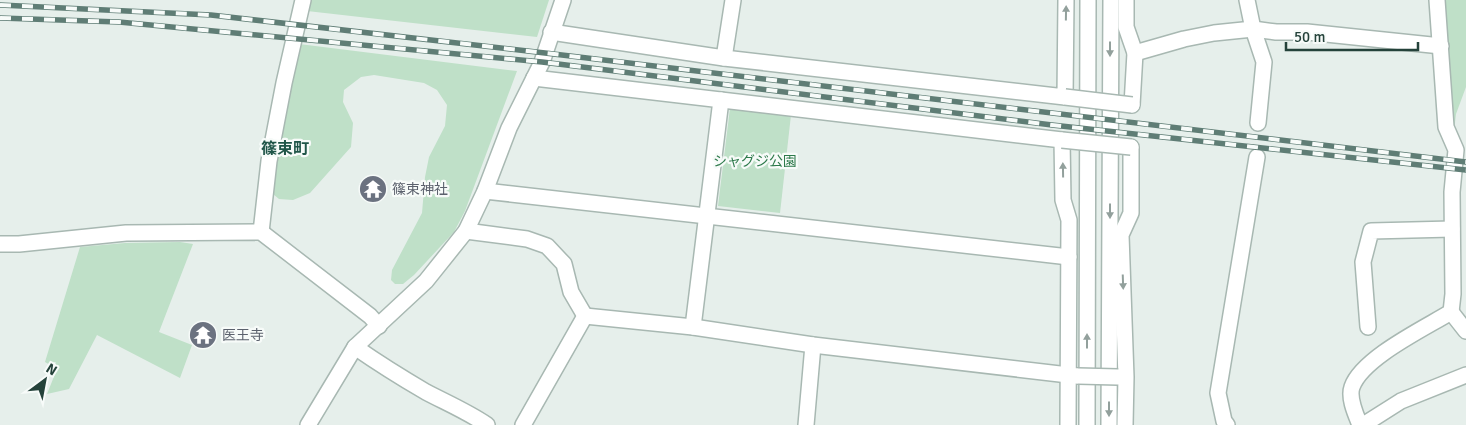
<svg xmlns="http://www.w3.org/2000/svg" width="1466" height="425" viewBox="0 0 1466 425" font-family="Signika,'Noto Sans JP',sans-serif">
	<rect width="100%" height="100%" fill="#e6efeb"/>
	<!-- green -->
	<g fill="#bfe0c8">
		<polygon points="308,0 549,0 537,37 307,11"/>
		<polygon points="1443,0 1466,0 1466,87 1456,114 1453,139"/>
		<polygon points="299,44 517,71 465,211 454,232 414,275 403,284 395,284 391,280 392,270 422,213 425,177 429,157 445,126 447,105 437,90 424,83 374,75 361,77 344,90 343,102 353,123 351,147 310,193 293,200 279,199 273,194 273,165"/>
		<polygon points="730,108 791,115 780,213 718,206"/>
		<polygon points="180,242 193,244 159,332 192,345 180,378 97,335 69,389 47,394 57,369 45,362 80,247 125,243"/>
	</g>
	<g fill="none" stroke-linecap="round" stroke-linejoin="round">
		<defs>
			<g id="minor">
				<polyline points="1126,0 1126,27 1135,53 1132,105"/>
				<polyline points="1247,0 1253,29 1264,62 1258,123"/>
				<polyline points="551,32 724,58 733,0"/>
				<polyline points="1135,53 1184,39 1214,33 1253,29 1276,32 1307,32 1441,46"/>
				<polyline points="724,58 1065,97 1066,0"/>
				<polyline points="534,78 1062,140 1063,200 1069,220 1068,425"/>
				<polyline points="485,191 1069,257"/>
				<polyline points="466,231 527,239 547,246 564,264 571,292 585,316"/>
				<polyline points="261,232 269,161 284,83 303,0"/>
				<polyline points="0,244 19,244 126,233 261,232 370,316 379,326"/>
				<polyline points="1451,312 1466,331"/>
				<polyline points="585,316 693,327 813,345 1077,376"/>
				<polyline points="693,327 721,100"/>
				<polyline points="1368,327 1363,262 1371,231 1452,229"/>
				<path d="M355,347C378,363 402,378 426,392C447,403 468,412 487,425"/>
				<polyline points="308,425 355,347 426,281 466,231 485,191 509,128 542,62 563,0"/>
				<polyline points="523,425 585,316"/>
				<polyline points="806,425 813,345"/>
				<polyline points="1125,425 1126,377 1121,235 1131,213 1131,147"/>
				<polyline points="1227,425 1224,421 1218,393 1257,157"/>
				<path d="M1360,425C1356,415 1348,398 1352,387C1362,358 1425,328 1451,312L1453,294L1452,192L1456,150L1446,127L1437,0"/>
				<polyline points="1363,425 1401,401 1466,375"/>
			</g>
			<g id="tertiary">
				<polyline points="1087,425 1088,0"/>
				<polyline points="1109,425 1111,0"/>
			</g>
		</defs>
		<!-- minor casing -->
		<use href="#minor" stroke="#a8b8b2" stroke-width="18"/>
		<!-- tertiary casing -->
		<use href="#tertiary" stroke="#a8b8b2" stroke-width="18"/>
		<!-- minor -->
		<use href="#minor" stroke="#fff" stroke-width="15"/>
		<!-- tertiary -->
		<use href="#tertiary" stroke="#fff" stroke-width="15"/>
		<defs>
			<g id="rail">
				<polyline points="0,5 211,15 545,53 1466,162"/>
				<polyline points="0,18 119,22 542,62 1052,125 1466,170"/>
			</g>
		</defs>
		<!-- rail casing -->
		<use href="#rail" stroke="#5f7d75" stroke-width="5.5"/>
		<!-- rail -->
		<use href="#rail" stroke="#f7fbf9" stroke-width="4" stroke-dasharray="11" stroke-linecap="butt"/>
		<defs>
			<g id="minor-bridge">
				<polyline points="1065,97 1132,105"/>
				<polyline points="1062,140 1131,147"/>
				<polyline points="1078,376 1118,377"/>
			</g>
		</defs>
		<!-- minor-bridge casing -->
		<use href="#minor-bridge" stroke="#a8b8b2" stroke-width="18" stroke-linecap="butt"/>
		<!-- minor-bridge -->
		<use href="#minor-bridge" stroke="#fff" stroke-width="15"/>
	</g>
	<!-- one-way arrows -->
	<defs><path id="oneway-solid" d="M-6-.8H1V-3.2L6.5 0L1 3.2V.8H-6Z" transform="scale(1.25)"/></defs>
	<g fill="#92a09c">
		<use href="#oneway-solid" transform="translate(1066 13) rotate(-89)"/>
		<use href="#oneway-solid" transform="translate(1110 49) rotate(90)"/>
		<use href="#oneway-solid" transform="translate(1063 170) rotate(-91)"/>
		<use href="#oneway-solid" transform="translate(1110 211) rotate(90)"/>
		<use href="#oneway-solid" transform="translate(1123 282) rotate(88)"/>
		<use href="#oneway-solid" transform="translate(1087 341) rotate(-90)"/>
		<use href="#oneway-solid" transform="translate(1109 409) rotate(90)"/>
	</g>
	<!-- icons -->
	<defs>
		<symbol id="temple-disc" viewBox="-11 -11 22 22"><circle r="9.5" fill="#6b7280" stroke="#f7fbf9"/><path d="M0-6L5-2H3V0L6.5 2.5H4V6H1.5V3h-3V6H-4V2.5H-6.5L-3 0V-2H-5Z" fill="#fff"/></symbol>
	</defs>
	<g fill-rule="evenodd">
		<use href="#temple-disc" x="357" y="173" width="32" height="32"/>
		<use href="#temple-disc" x="187" y="319" width="32" height="32"/>
	</g>
	<g text-anchor="middle" dominant-baseline="central" stroke-width="4.5" stroke-linejoin="round" paint-order="stroke">
		<!-- park labels -->
		<g font-size="14" fill="#2d7a4b" stroke="#f7fbf9">
			<text x="755" y="161">シャグジ公園</text>
		</g>
		<!-- worship labels -->
		<g font-size="14" fill="#5b616d" stroke="#f7fbf9" text-anchor="start">
			<text x="392" y="189">篠束神社</text>
			<text x="222" y="335">医王寺</text>
		</g>
		<!-- quarter labels -->
		<g font-size="16" font-weight="bold" fill="#1f5548" stroke="#f7fbf9">
			<text x="285" y="149">篠束町</text>
		</g>
	</g>
	<!-- north arrow -->
	<g transform="translate(45 380) rotate(32)" stroke="#f7fbf9" stroke-width="4" paint-order="stroke">
	<path d="M0-4L9 19L0 12L-9 19Z" fill="#24423a"/>
	<text y="-8" font-size="14" font-weight="bold" text-anchor="middle" fill="#24423a">N</text>
	</g>
	<!-- scale -->
	<path d="M1286 42v8h132v-8" fill="none" stroke="#24423a" stroke-width="2.5"/>
	<text x="1294" y="42" font-size="15" fill="#24423a" stroke="#f7fbf9" stroke-width="4" paint-order="stroke">50 m</text>
</svg>
